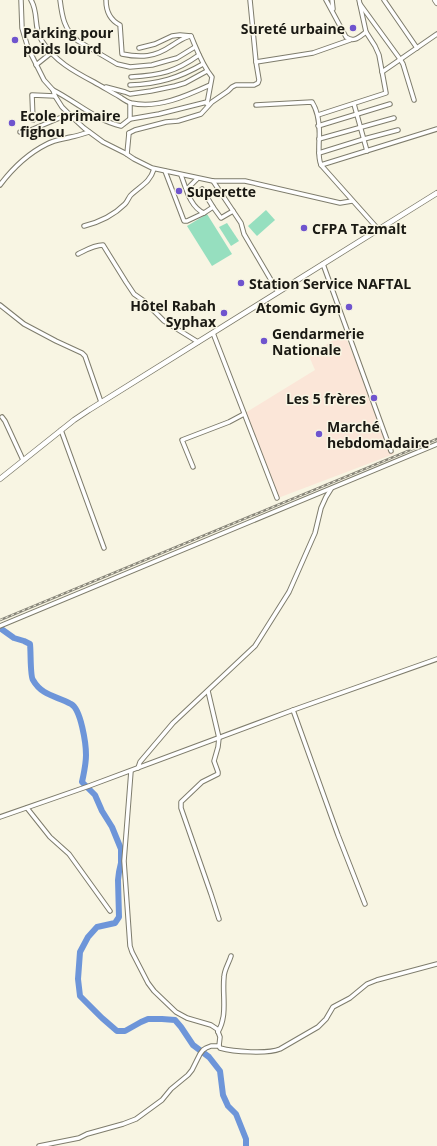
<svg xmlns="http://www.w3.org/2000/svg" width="437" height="1146" viewBox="0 0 437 1146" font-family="'Open Sans',sans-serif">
	<rect width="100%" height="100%" fill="#f8f5e3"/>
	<!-- commercial -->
	<polygon fill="#fbe6d8" points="344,333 394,454 278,498 245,413 315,370 309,356"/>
	<!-- green -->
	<g fill="#96dfbf">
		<polygon points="266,210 275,220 257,236 248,226"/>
		<polygon points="207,214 232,254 212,266 187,226"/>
		<polygon points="227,223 239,241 231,246 219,227"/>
	</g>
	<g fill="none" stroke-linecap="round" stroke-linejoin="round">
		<!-- river -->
		<path stroke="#6d95d9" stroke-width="6" d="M0,628L14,638L24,641L30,644C31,652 30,676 33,680C42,696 57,696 71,704C81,709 86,744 86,755C86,764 84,773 82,782L95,795L102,811L112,827L121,849V863L119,872L118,880L119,917L115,923L97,927L88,937L80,952L78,979L80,996L102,1018L117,1031H125L141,1022L148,1019H162L175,1020L181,1027L193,1045L209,1057L220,1071L223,1095L228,1106L236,1114L246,1139V1146"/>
		<defs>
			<g id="minor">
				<polyline points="21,0 22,28 28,48 44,80 53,90 55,96 62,107 71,116 84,128 103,142 125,153 134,159 152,168 213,181 241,223 244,234 278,292"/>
				<path d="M31,0C39,13 33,28 42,41C55,61 73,71 94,82C103,87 111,92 120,97C123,99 127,102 131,103C158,109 186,96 210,85"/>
				<path d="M60,0C62,16 64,30 78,41L117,64L130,67L152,65L166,61L177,58L195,47"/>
				<path d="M106,0C106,11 110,20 120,25L122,54C141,58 155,57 171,46C178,42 183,37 191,36L180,35L172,36L155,44L139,48"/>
				<path d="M326,0L346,37C354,43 359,37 366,32"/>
				<polyline points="332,0 333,9"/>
				<polyline points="384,0 417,48"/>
				<polyline points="360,4 400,59 403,64 414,100"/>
				<path d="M191,36C197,50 202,65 212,77L207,104"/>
				<polyline points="256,62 313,53 350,40"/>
				<polyline points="36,65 51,53"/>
				<polyline points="382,72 437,34"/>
				<path d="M131,77C161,75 175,72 199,55"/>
				<path d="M130,85C158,84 179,78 203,64"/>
				<polyline points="106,87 125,92 130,94 151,91 175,86 185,83 207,71"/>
				<path d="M53,90C75,101 97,121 121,126L130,119L159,114L207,102"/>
				<polyline points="130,103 130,119"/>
				<polyline points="354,104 367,151"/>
				<path d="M256,105L312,102C319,113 320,130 319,143C319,150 318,158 321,165L378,229"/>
				<polyline points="318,115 386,93 379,55 375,46 366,32 359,0"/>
				<polyline points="33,120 32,95 55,96"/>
				<polyline points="318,126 390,104"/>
				<polyline points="20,132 26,132 69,114"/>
				<polyline points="129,133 135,130 166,122 178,121 201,114 212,102 228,91 232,87 236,85 254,85 258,83 259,80 256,62 250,0"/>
				<polyline points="319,139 394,118"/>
				<polyline points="319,153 364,139 398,130"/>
				<polyline points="127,154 129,133"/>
				<polyline points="321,165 437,129"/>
				<polyline points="165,171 184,221 187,221 204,213"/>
				<path d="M181,175C186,188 190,207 204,213L213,207L202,189"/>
				<polyline points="213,181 245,181 340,203 352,201"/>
				<path d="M0,185C12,169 29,153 47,144C54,140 63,139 71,137C77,136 83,134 89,132"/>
				<polyline points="187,189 197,179"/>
				<polyline points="213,207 221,218 233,211"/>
				<path d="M84,226C100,222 114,215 125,204C128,201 129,196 132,194C142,185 150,182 154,169"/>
				<path d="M78,254C86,250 94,245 103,245L126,282L134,294L144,301L164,321L198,342"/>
				<polyline points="323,264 391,451"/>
				<polyline points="0,305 24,324 56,341 82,353 85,356 101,402"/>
				<polyline points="213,333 277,498"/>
				<polyline points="2,417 5,421 23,460"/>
				<polyline points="61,430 104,548"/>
				<polyline points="193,467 182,440 229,422 244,414"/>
				<polyline points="0,626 437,444"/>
				<polyline points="208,691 219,738 218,747 214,761 218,772 218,774 202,782 181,802 181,808 211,894 219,919"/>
				<polyline points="293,710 338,835 365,904"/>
				<polyline points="138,768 140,762 173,723 255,646 289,592 315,533 321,508 326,497 331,489"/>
				<path d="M131,771L124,861L130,946L132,952L148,983L154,991L176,1012L187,1018L211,1025L217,1029L220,1037L219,1046L220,1048C234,1052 268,1054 280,1049L318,1027L326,1019L333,1007L350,998L367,984L377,980L437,964"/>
				<polyline points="27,808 50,837 69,854 110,911"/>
				<polyline points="0,817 89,786 293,710 437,659"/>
				<path d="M218,1032C228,1015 222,995 224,977C224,970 229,963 231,956"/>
				<polyline points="39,1146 79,1138 87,1134 123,1124 136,1119 162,1100 171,1089 188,1075 192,1070 200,1054 203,1050 206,1048 211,1046 219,1046"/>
			</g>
			<g id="major">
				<polyline points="435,0 437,3"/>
				<polyline points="0,479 74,420 89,410 437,193"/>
			</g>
		</defs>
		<!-- minor casing -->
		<use href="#minor" stroke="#7e7c6c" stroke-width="5.5"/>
		<!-- major casing -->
		<use href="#major" stroke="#7e7c6c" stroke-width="6"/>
		<!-- minor -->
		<use href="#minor" stroke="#fff" stroke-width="3.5"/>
		<!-- major -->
		<use href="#major" stroke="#fff" stroke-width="4.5"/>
		<defs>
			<polyline id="rail" points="0,620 437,439"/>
		</defs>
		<!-- rail casing -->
		<use href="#rail" stroke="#88867a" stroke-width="2.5"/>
		<!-- rail -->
		<use href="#rail" stroke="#f8f5e3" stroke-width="1" stroke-dasharray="3" stroke-linecap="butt"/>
	</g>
	<!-- markers -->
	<g fill="#6f54ce" stroke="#f8f5e3" stroke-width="1.5">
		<circle cx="353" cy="28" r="4"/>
		<circle cx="15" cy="40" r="4"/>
		<circle cx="12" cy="123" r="4"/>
		<circle cx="179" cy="191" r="4"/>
		<circle cx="304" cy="228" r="4"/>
		<circle cx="241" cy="283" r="4"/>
		<circle cx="349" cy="307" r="4"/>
		<circle cx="224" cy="313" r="4"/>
		<circle cx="264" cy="341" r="4"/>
		<circle cx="374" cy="398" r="4"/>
		<circle cx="319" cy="434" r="4"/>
	</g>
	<g text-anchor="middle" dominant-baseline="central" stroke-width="3" stroke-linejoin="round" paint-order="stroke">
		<!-- poi labels -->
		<g font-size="14" font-weight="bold" fill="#1a1913" stroke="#f8f5e3" text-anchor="start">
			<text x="345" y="28" text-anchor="end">Sureté urbaine</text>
			<text x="23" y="32">Parking pour<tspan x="23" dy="16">poids lourd</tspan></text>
			<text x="20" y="115">Ecole primaire<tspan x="20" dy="16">fighou</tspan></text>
			<text x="187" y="191">Superette</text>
			<text x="312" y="228">CFPA Tazmalt</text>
			<text x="249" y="283">Station Service NAFTAL</text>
			<text x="216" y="305" text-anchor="end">Hôtel Rabah<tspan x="216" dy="16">Syphax</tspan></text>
			<text x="341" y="307" text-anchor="end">Atomic Gym</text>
			<text x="272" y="333">Gendarmerie<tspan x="272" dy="16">Nationale</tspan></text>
			<text x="366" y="398" text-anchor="end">Les 5 frères</text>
			<text x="327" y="426">Marché<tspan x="327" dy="16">hebdomadaire</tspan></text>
		</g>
	</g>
</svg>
